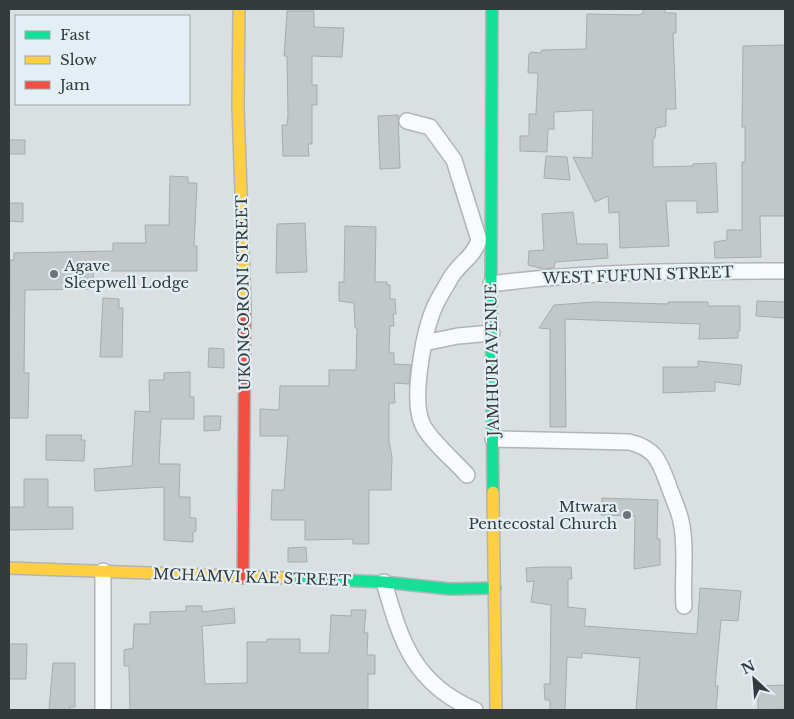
<svg xmlns="http://www.w3.org/2000/svg" width="794" height="719" viewBox="0 0 794 719" font-family="'Libre Baskerville',serif">
	<rect width="100%" height="100%" fill="#dae0e2"/>
	<!-- building -->
	<g fill="#c2c7c9" stroke="#a7acae">
		<polygon points="643,9 665,9 665,13 676,13 676,33 673,33 676,109 666,109 666,126 656,128 655,138 653,138 653,167 693,166 693,164 716,163 718,212 697,213 697,202 695,201 666,201 669,246 620,248 619,212 609,213 608,196 595,202 573,157 592,158 593,110 554,112 554,129 548,129 547,152 520,151 520,136 529,136 529,114 536,114 538,73 528,73 529,54 531,52 541,53 542,50 586,49 587,14 639,15 643,13"/>
		<polygon points="287,11 314,11 314,27 344,28 342,57 312,56 312,85 317,85 317,105 312,105 312,144 308,144 309,156 283,156 282,125 287,125 288,116 287,56 284,56"/>
		<polygon points="785,45 785,216 760,216 761,257 715,258 714,242 727,240 727,230 742,230 742,162 745,162 745,127 742,127 743,46"/>
		<polygon points="398,115 400,168 380,169 378,116"/>
		<rect x="9" y="140" width="16" height="14"/>
		<polygon points="546,156 567,157 570,180 544,178"/>
		<polygon points="170,176 188,177 188,183 197,183 194,246 197,246 197,271 93,271 94,289 25,290 24,373 29,373 28,418 9,418 10,260 14,260 14,253 113,251 113,243 146,243 145,225 169,225"/>
		<polygon points="9,203 23,203 23,222 9,221"/>
		<polygon points="573,212 577,244 607,244 608,258 555,262 554,268 544,269 528,265 529,251 544,250 542,214"/>
		<polygon points="305,223 307,272 276,273 277,224"/>
		<polygon points="345,226 376,227 375,282 387,282 387,285 390,285 390,299 395,299 396,314 393,314 394,326 390,326 389,353 394,353 394,364 411,365 409,384 394,383 395,403 389,403 389,441 392,457 391,490 369,490 369,544 353,544 353,539 305,540 305,520 271,520 272,490 284,490 288,436 260,436 260,409 279,410 280,386 329,386 329,370 356,370 357,328 355,328 354,303 339,301 339,282 344,282"/>
		<polygon points="103,298 119,299 119,308 123,308 122,357 100,357"/>
		<polygon points="757,301 785,302 785,318 756,316"/>
		<polygon points="595,302 668,304 668,302 708,302 708,306 740,306 740,331 738,331 738,338 699,339 700,324 565,319 566,427 550,427 550,329 539,328 554,305"/>
		<polygon points="209,348 224,349 224,368 208,367"/>
		<polygon points="698,361 742,365 740,385 715,382 715,391 663,393 663,367 698,367"/>
		<polygon points="190,372 190,397 194,397 194,419 161,419 159,464 180,464 179,497 190,497 190,518 196,518 196,531 193,532 193,542 164,540 164,487 95,491 94,469 132,466 135,411 150,412 149,380 164,380 164,373"/>
		<polygon points="204,416 221,416 220,430 204,431"/>
		<polygon points="46,435 82,435 81,440 85,440 84,461 46,460"/>
		<polygon points="24,479 48,479 48,507 73,507 73,529 9,530 9,507 24,507"/>
		<polygon points="602,498 658,500 657,539 660,539 660,565 634,569 635,516 601,515"/>
		<polygon points="306,547 307,562 288,562 288,548"/>
		<polygon points="543,567 571,567 572,579 568,579 568,607 586,609 584,626 697,634 700,588 741,591 738,621 721,620 715,686 718,686 716,710 636,710 640,658 582,653 582,658 567,657 565,710 550,710 550,700 545,700 544,684 550,684 551,605 531,602 534,581 527,582 526,568"/>
		<polygon points="186,606 202,606 202,612 234,608 235,623 202,626 205,684 247,683 247,642 267,642 267,639 300,639 300,653 329,653 331,615 351,616 351,610 366,610 364,633 368,633 367,655 375,655 375,674 368,674 368,710 130,710 129,666 124,666 124,650 133,648 134,624 150,624 150,612 186,611"/>
		<polygon points="9,644 27,644 26,679 9,679"/>
		<polygon points="53,663 75,663 75,707 70,707 70,710 49,710"/>
		<polygon points="785,685 785,709 758,710 758,686"/>
	</g>
	<g fill="none" stroke-linecap="round" stroke-linejoin="round">
		<defs>
			<g id="street">
				<path d="M407,121L430,127L454,160L479,240C474,257 458,264 450,279C445,288 439,297 435,306C424,330 411,399 422,423C428,439 455,461 467,475"/>
				<path d="M491,284C588,271 687,271 785,271"/>
				<polyline points="424,343 458,336 492,333"/>
				<path d="M493,439L629,442C655,448 659,460 668,484C672,496 678,508 681,521C687,549 682,577 684,606"/>
				<polyline points="103,571 103,710"/>
				<path d="M384,582C401,642 414,684 475,710"/>
			</g>
			<g id="fast">
				<polyline points="492,9 491,284 493,492"/>
				<polyline points="290,578 384,582 450,589 495,588"/>
			</g>
			<g id="slow">
				<polyline points="239,9 238,107 245,305"/>
				<polyline points="493,492 496,710"/>
				<polyline points="9,568 290,578"/>
			</g>
			<polyline id="jam" points="243,578 245,305"/>
		</defs>
		<!-- street casing -->
		<use href="#street" stroke="#b0b5b7" stroke-width="18"/>
		<!-- fast casing -->
		<use href="#fast" stroke="#b0b5b7" stroke-width="14"/>
		<!-- slow casing -->
		<use href="#slow" stroke="#b0b5b7" stroke-width="14"/>
		<!-- jam casing -->
		<use href="#jam" stroke="#b0b5b7" stroke-width="14"/>
		<!-- street -->
		<use href="#street" stroke="#f9fafb" stroke-width="15"/>
		<!-- fast -->
		<use href="#fast" stroke="#16e098" stroke-width="11"/>
		<!-- slow -->
		<use href="#slow" stroke="#ffcf43" stroke-width="11"/>
		<!-- jam -->
		<use href="#jam" stroke="#f24e42" stroke-width="11"/>
	</g>
	<!-- markers -->
	<g fill="#6f7476" stroke="#e3eff4" stroke-width="2">
		<circle cx="54" cy="274" r="5"/>
		<circle cx="627" cy="515" r="5"/>
	</g>
	<g text-anchor="middle" dominant-baseline="central" stroke-width="4.5" stroke-linejoin="round" paint-order="stroke">
		<!-- poi labels -->
		<g font-size="15" fill="#353a3c" stroke="#e3eff4" text-anchor="start">
			<text x="64" y="265">Agave<tspan x="64" dy="17">Sleepwell Lodge</tspan></text>
			<text x="617" y="506" text-anchor="end">Mtwara<tspan x="617" dy="17">Pentecostal Church</tspan></text>
		</g>
		<!-- street labels -->
		<g font-size="15" fill="#353a3c" stroke="#e3eff4">
			<text transform="translate(638 275) rotate(-2)">WEST FUFUNI STREET</text>
			<text transform="translate(243 293) rotate(-91)">UKONGORONI STREET</text>
			<text transform="translate(492 360) rotate(-91)">JAMHURI AVENUE</text>
			<text transform="translate(252 577) rotate(2)">MCHAMVI KAE STREET</text>
		</g>
	</g>
	<!-- border -->
	<rect width="794" height="719" fill="none" stroke="#353a3c" stroke-width="20"/>
	<!-- legend -->
	<rect x="15" y="15" width="175" height="90" fill="#e3eff4" stroke="#9da7aa"/>
	<rect x="25" y="31" width="25" height="8" fill="#16e098" stroke="#9da7aa"/>
	<text x="60" y="40" font-size="15" fill="#353a3c">Fast</text>
	<rect x="25" y="56" width="25" height="8" fill="#ffcf43" stroke="#9da7aa"/>
	<text x="60" y="65" font-size="15" fill="#353a3c">Slow</text>
	<rect x="25" y="81" width="25" height="8" fill="#f24e42" stroke="#9da7aa"/>
	<text x="60" y="90" font-size="15" fill="#353a3c">Jam</text>
	<!-- north arrow -->
	<g transform="translate(754 679) rotate(334)" stroke="#e3eff4" stroke-width="4" paint-order="stroke">
	<path d="M0-4L9 19L0 12L-9 19Z" fill="#353a3c"/>
	<text y="-8" font-size="14" font-weight="bold" text-anchor="middle" fill="#353a3c">N</text>
	</g>
</svg>
